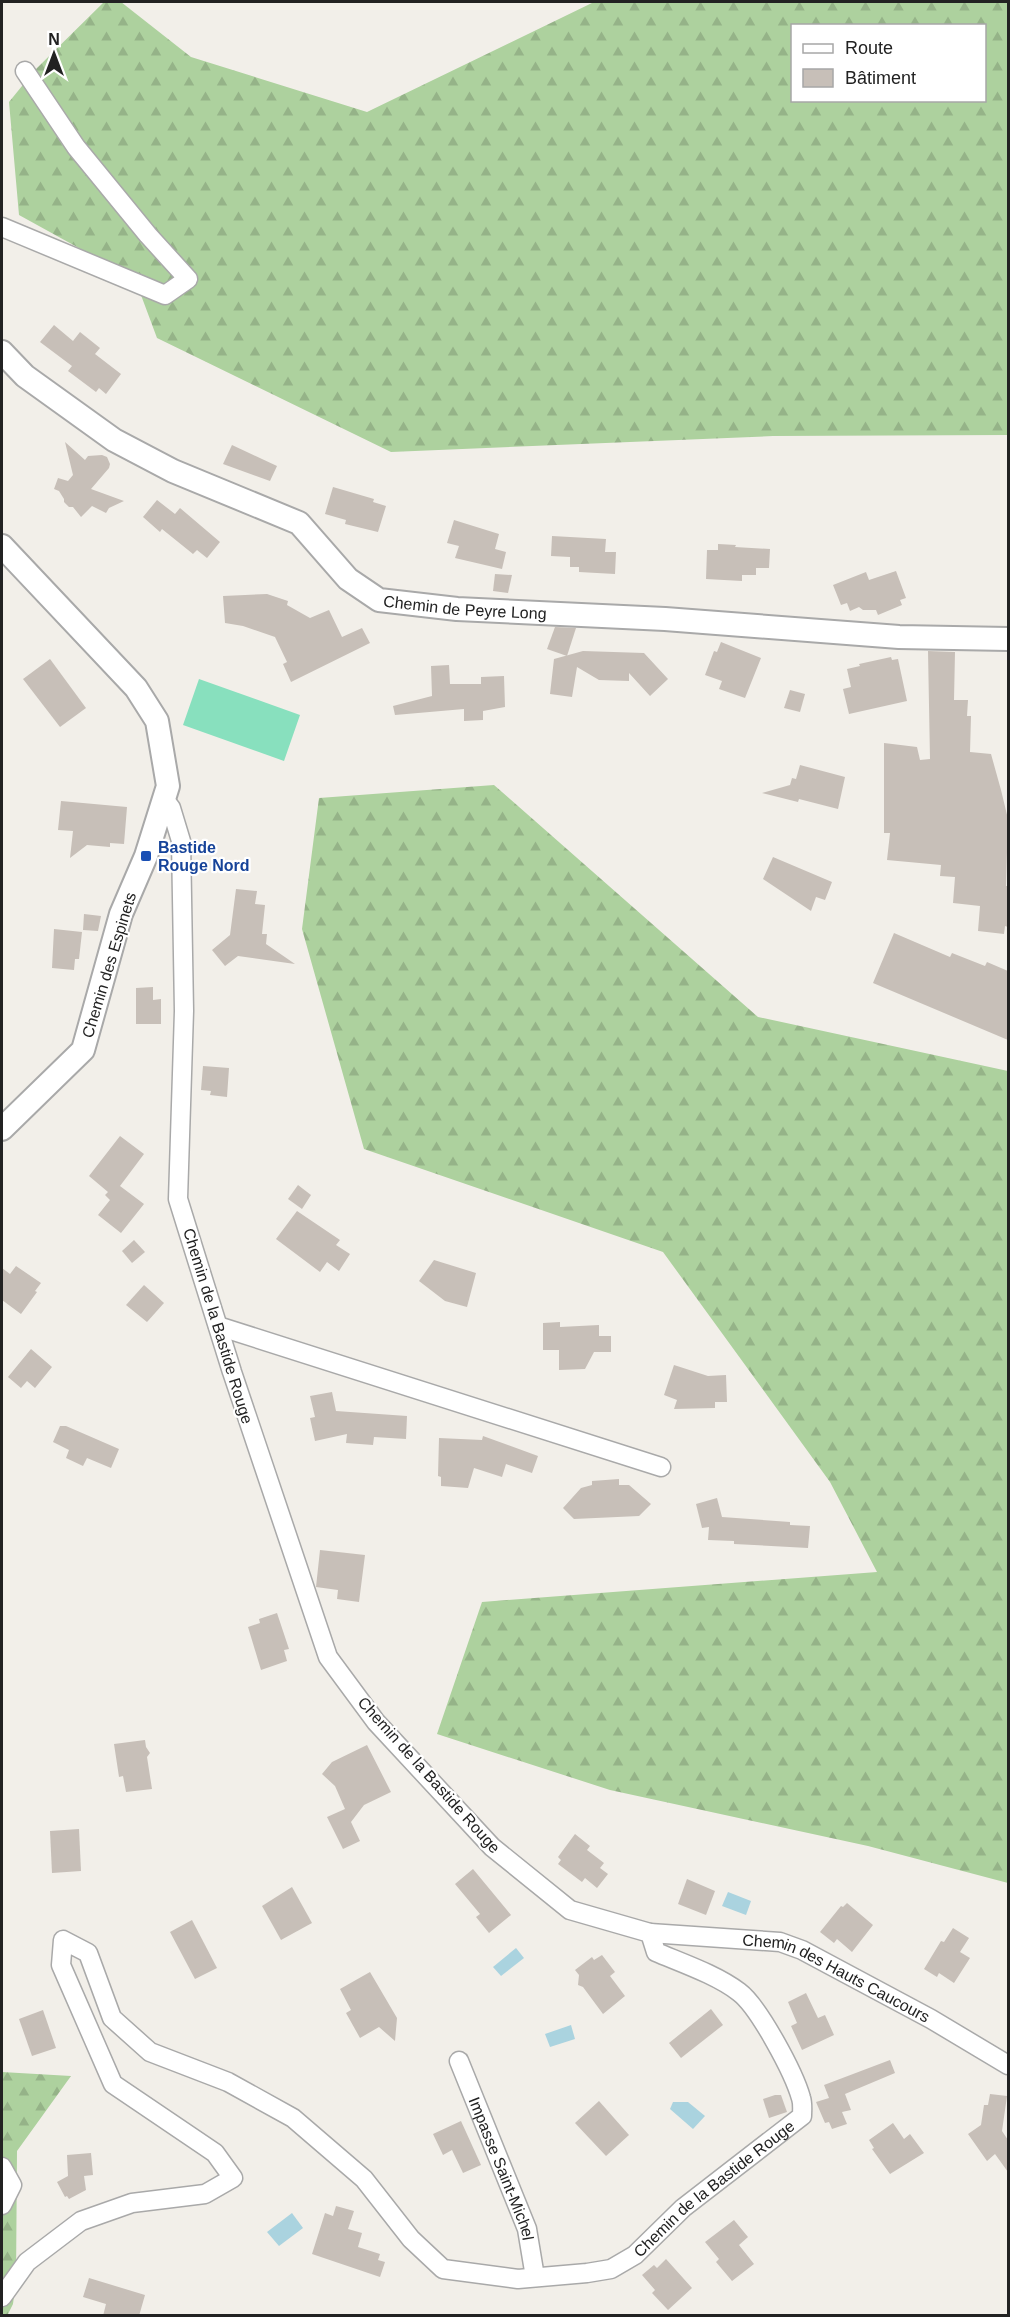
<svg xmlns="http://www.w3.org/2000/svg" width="1010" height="2317" viewBox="0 0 1010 2317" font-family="Arial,sans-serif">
	<defs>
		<pattern id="forest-firs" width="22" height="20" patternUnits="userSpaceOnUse" patternTransform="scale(1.5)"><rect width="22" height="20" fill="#add19e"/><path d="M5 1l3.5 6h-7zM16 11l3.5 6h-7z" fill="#95b388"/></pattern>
	</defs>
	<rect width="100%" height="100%" fill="#f2efe9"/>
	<!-- forest -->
	<g fill="url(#forest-firs)" fill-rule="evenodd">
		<path d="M104,2H121L191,57L367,112L594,2H1008V435L773,436L391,452L157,338L135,279L19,215L9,102L35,70ZM792,26H984V100H792Z"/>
		<polygon points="494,785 758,1017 1008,1071 1008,1883 868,1846 610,1790 437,1734 482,1602 877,1572 830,1482 663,1252 364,1149 302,929 319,798"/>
		<polygon points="2,2072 71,2076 17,2151 16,2281 13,2304 7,2316 2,2315"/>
	</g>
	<!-- pitch -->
	<polygon fill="#88e0be" points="199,679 300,715 284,761 183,725"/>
	<!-- water -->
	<g fill="#aad3df">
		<polygon points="728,1892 751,1901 746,1915 722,1906"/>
		<polygon points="516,1948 524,1958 501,1976 493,1967"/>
		<polygon points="571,2025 575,2039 550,2047 545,2034"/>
		<polygon points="673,2102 688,2102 705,2116 693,2129 670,2109"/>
		<polygon points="292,2213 303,2228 279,2246 267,2232"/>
	</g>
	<!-- building -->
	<g fill="#c7bfb8">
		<polygon points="54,325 73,341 80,332 100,348 95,354 121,374 106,394 99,388 96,392 68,371 72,366 40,342"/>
		<polygon points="65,442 85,460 88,456 102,455 107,457 110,464 109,468 91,489 124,501 109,508 106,513 92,506 81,517 73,507 69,507 64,502 64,499 59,491 54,489 58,478 68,481 73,475"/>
		<polygon points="232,445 277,466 270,481 223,464"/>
		<polygon points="333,487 374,499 373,502 386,506 378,532 345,524 346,520 325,514"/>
		<polygon points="157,500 175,514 180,508 220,542 207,558 197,550 193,554 162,529 160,532 143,517"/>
		<polygon points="454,520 499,534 495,549 506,552 502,569 455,558 459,546 447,543"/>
		<polygon points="552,536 606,539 605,552 616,552 615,574 579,572 579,567 570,567 570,557 551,556"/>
		<polygon points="718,544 736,545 735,547 770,549 769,568 756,568 756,575 742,575 742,581 706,579 707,550 718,550"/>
		<polygon points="896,571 906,598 900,600 902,605 878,615 876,610 863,610 859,607 850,611 847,603 841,605 833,585 866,572 869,580"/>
		<polygon points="495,574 512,575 508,593 493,591"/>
		<polygon points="267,594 288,601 287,605 310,618 329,610 342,637 362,628 370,643 291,682 283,664 287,662 275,637 243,626 225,623 223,596"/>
		<polygon points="555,627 576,628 567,656 547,649"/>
		<polygon points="721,642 761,658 745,698 719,689 722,681 705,675 714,651 717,652"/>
		<polygon points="583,651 644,653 668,679 650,696 629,673 629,681 599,680 577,667 572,697 550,694 554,659"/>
		<polygon points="928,651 955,652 954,700 968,700 967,716 971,716 970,752 991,754 1001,790 1008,819 1006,886 1008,886 1008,927 1005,926 1004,934 978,931 980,906 953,903 955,877 940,876 941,865 887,860 890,833 884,833 884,743 917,747 920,760 930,759"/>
		<polygon points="891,657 892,660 898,659 907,701 849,714 843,689 851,687 847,669 860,666 859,664"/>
		<polygon points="50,659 86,708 60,727 23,679"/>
		<polygon points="449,665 450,684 481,684 481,677 504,676 505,707 483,711 483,720 464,721 464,709 395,715 393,706 432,696 431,666"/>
		<polygon points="790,690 805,694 800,712 784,708"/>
		<polygon points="800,765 845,777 838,809 799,799 798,802 762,793 790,785 792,778 796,779"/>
		<polygon points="61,801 127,807 124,844 110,843 110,847 87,845 70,858 73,831 58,830"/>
		<polygon points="773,857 832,882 825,900 816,897 811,911 763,879"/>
		<polygon points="236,889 257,891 255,904 265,905 262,934 267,934 266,944 295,964 238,956 225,966 212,950 230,935"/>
		<polygon points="84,914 101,916 98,931 83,930"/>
		<polygon points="54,929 82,932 79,959 75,959 74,970 52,968"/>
		<polygon points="894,933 950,957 952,953 985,966 987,962 1008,971 1008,1040 873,983"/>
		<polygon points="153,987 153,1000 161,999 161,1024 136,1024 136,988"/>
		<polygon points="203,1066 229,1068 227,1097 210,1095 211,1091 201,1090"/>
		<polygon points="120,1136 144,1154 120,1186 144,1204 121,1233 98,1215 110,1200 105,1195 108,1192 89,1176"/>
		<polygon points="298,1185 311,1195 302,1209 288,1199"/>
		<polygon points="297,1211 340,1240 336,1245 350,1254 339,1271 327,1262 320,1272 276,1239"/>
		<polygon points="134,1240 145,1252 132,1263 122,1251"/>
		<polygon points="434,1260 476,1273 467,1307 445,1301 419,1281"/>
		<polygon points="16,1266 41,1283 35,1291 37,1292 21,1314 2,1300 2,1268 10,1274"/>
		<polygon points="144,1285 164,1303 147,1322 126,1305"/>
		<polygon points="560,1322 560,1327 599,1325 599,1336 611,1336 611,1352 594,1352 585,1369 559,1370 559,1350 543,1350 543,1323"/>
		<polygon points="31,1349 52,1367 35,1388 27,1381 21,1388 8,1377"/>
		<polygon points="674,1365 708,1376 726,1375 727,1402 715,1402 715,1408 674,1409 677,1400 664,1395"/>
		<polygon points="332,1392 336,1411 407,1416 406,1439 374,1437 373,1445 346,1443 347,1434 315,1441 310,1418 315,1417 310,1396"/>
		<polygon points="60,1426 66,1426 119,1449 111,1468 87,1458 83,1466 66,1458 69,1450 53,1442"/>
		<polygon points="483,1436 538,1456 532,1473 506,1464 502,1477 474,1468 468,1488 441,1486 441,1477 438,1476 439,1438 482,1440"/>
		<polygon points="619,1479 619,1485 629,1485 651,1504 639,1516 574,1519 563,1508 581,1488 592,1485 592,1481"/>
		<polygon points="717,1498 722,1517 790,1522 790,1525 810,1526 808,1548 734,1544 734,1541 708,1540 709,1527 702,1528 696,1504"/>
		<polygon points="320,1550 365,1555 359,1602 337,1599 338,1590 316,1587"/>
		<polygon points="277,1613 289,1649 284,1650 287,1661 261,1670 248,1627 260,1623 259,1619"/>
		<polygon points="145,1740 146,1747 150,1753 147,1757 152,1789 126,1792 123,1776 119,1777 114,1744"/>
		<polygon points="367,1745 391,1792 364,1805 351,1822 360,1841 343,1849 327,1817 345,1809 335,1786 322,1774 332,1762"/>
		<polygon points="79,1829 81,1871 52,1873 50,1831"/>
		<polygon points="575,1834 590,1846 587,1850 604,1863 600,1868 608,1874 597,1888 585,1878 582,1882 558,1864 561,1860 558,1857"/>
		<polygon points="473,1869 511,1915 489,1933 476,1917 480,1914 455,1884"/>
		<polygon points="687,1879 715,1891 706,1915 678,1904"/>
		<polygon points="292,1887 312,1923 281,1940 262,1906"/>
		<polygon points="847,1903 873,1925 852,1952 837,1939 834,1943 820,1932 841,1906 843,1907"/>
		<polygon points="192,1920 217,1968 195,1979 170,1932"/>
		<polygon points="953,1928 969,1938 960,1952 970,1958 954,1983 939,1973 937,1977 924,1969 941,1941 944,1942"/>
		<polygon points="602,1955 615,1972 610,1976 625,1996 603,2014 583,1987 578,1985 579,1975 575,1970 592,1957 594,1960"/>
		<polygon points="370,1972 397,2018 395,2041 379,2027 360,2038 346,2013 351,2010 340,1989"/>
		<polygon points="806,1993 818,2018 825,2015 834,2035 802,2050 791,2026 797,2023 788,2002"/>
		<polygon points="711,2009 723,2025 681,2058 669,2043"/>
		<polygon points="43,2010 56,2048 32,2056 19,2019"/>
		<polygon points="890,2060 895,2073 845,2094 851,2110 842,2112 847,2124 832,2129 829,2122 825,2123 816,2102 829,2098 824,2085"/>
		<polygon points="990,2094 1007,2096 1002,2131 1008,2140 1008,2172 995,2154 987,2161 968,2134 981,2125 984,2105 988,2105"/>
		<polygon points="775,2095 781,2095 787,2112 769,2118 763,2099"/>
		<polygon points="599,2101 629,2135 606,2156 575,2123"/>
		<polygon points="461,2121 481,2165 463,2173 452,2150 443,2155 433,2134"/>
		<polygon points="893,2123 904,2139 910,2134 924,2153 890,2174 872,2149 874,2148 869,2140"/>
		<polygon points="91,2153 93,2175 84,2176 86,2190 69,2199 67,2196 65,2197 57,2182 68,2176 67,2155"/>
		<polygon points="336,2206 354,2211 348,2229 362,2233 358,2247 380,2254 378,2260 385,2262 380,2277 312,2254 325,2213 333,2216"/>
		<polygon points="734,2220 748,2237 739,2245 754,2264 732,2281 716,2262 719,2259 705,2242"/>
		<polygon points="666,2259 692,2288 668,2310 652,2293 655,2290 642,2275 654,2265 657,2268"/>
		<polygon points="89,2278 145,2295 139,2316 103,2316 106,2304 83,2297"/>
	</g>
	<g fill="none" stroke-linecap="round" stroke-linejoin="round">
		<defs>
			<g id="minor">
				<polyline points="2,227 165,295 188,279 148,235 76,147 25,71"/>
				<polyline points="218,1326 661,1467"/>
				<path id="s1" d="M650,1933L780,1942L802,1950L931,2019L1008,2065"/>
				<path id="s2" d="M459,2061L527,2229L535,2277"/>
				<polyline points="2,2167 12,2185 2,2205"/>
				<path id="s3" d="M2,2297L27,2262L81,2221L132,2203L205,2194L233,2178L215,2153L113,2084L61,1965L63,1940L88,1953L112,2018L150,2052L228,2082L293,2118L364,2179L411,2239L443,2269L518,2279L587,2273L611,2269L635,2255L683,2208L802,2116C802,2111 803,2104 801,2098C794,2073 759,2007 739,1992C717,1975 682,1963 656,1952L650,1933L570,1910L492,1847L376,1722L328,1657L232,1372L178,1199L184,1011L181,841L171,808L164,799"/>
			</g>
			<g id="tertiary">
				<path id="s4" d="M2,352L25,376L114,440L173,471L299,523L348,579L379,600L457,609L665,619L899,637L1008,639"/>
				<polyline points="2,546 136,688 157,721 168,786 146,856 121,914 83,1050 2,1129"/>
			</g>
		</defs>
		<!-- minor casing -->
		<use href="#minor" stroke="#a9a9a9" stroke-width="21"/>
		<!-- tertiary casing -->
		<use href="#tertiary" stroke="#a9a9a9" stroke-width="26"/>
		<!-- minor -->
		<use href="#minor" stroke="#fff" stroke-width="18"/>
		<!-- tertiary -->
		<use href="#tertiary" stroke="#fff" stroke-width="22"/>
	</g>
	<!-- markers -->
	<rect fill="#1a4fb4" stroke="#fff" stroke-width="2" x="140" y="850" width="12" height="12" rx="3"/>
	<g text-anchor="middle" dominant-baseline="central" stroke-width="4.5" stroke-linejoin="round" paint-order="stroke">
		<!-- street labels -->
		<g font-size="16" fill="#222" stroke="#fff">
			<text stroke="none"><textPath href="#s4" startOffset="544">Chemin de Peyre Long</textPath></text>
			<text transform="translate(109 965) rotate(-73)">Chemin des Espinets</text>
			<text transform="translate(218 1326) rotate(73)">Chemin de la Bastide Rouge</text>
			<text transform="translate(429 1775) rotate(48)">Chemin de la Bastide Rouge</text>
			<text stroke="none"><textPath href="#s1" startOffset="195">Chemin des Hauts Caucours</textPath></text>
			<text stroke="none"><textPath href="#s2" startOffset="116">Impasse Saint-Michel</textPath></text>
			<text stroke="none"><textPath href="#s3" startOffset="1400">Chemin de la Bastide Rouge</textPath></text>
		</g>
		<!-- transit labels -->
		<g font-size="16" font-weight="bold" fill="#164399" stroke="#fff" text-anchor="start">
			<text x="158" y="847">Bastide<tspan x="158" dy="18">Rouge Nord</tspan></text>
		</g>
	</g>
	<!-- border -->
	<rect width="1010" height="2317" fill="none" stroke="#222222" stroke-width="6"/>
	<!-- legend -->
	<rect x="791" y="24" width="195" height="78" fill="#ffffff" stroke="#a7a7a7" stroke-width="1.5"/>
	<rect x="803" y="44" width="30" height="9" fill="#ffffff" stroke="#a7a7a7" stroke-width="1.5"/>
	<text x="845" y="54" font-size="18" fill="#222222">Route</text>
	<rect x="803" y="69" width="30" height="18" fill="#c7bfb8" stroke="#a7a7a7" stroke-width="1.5"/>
	<text x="845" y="84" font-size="18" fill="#222222">Bâtiment</text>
	<!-- north arrow -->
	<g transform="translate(54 54)" stroke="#ffffff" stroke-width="4.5" paint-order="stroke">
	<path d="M0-4.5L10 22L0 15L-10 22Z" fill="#222222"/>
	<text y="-9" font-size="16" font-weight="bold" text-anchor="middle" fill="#222222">N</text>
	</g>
</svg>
